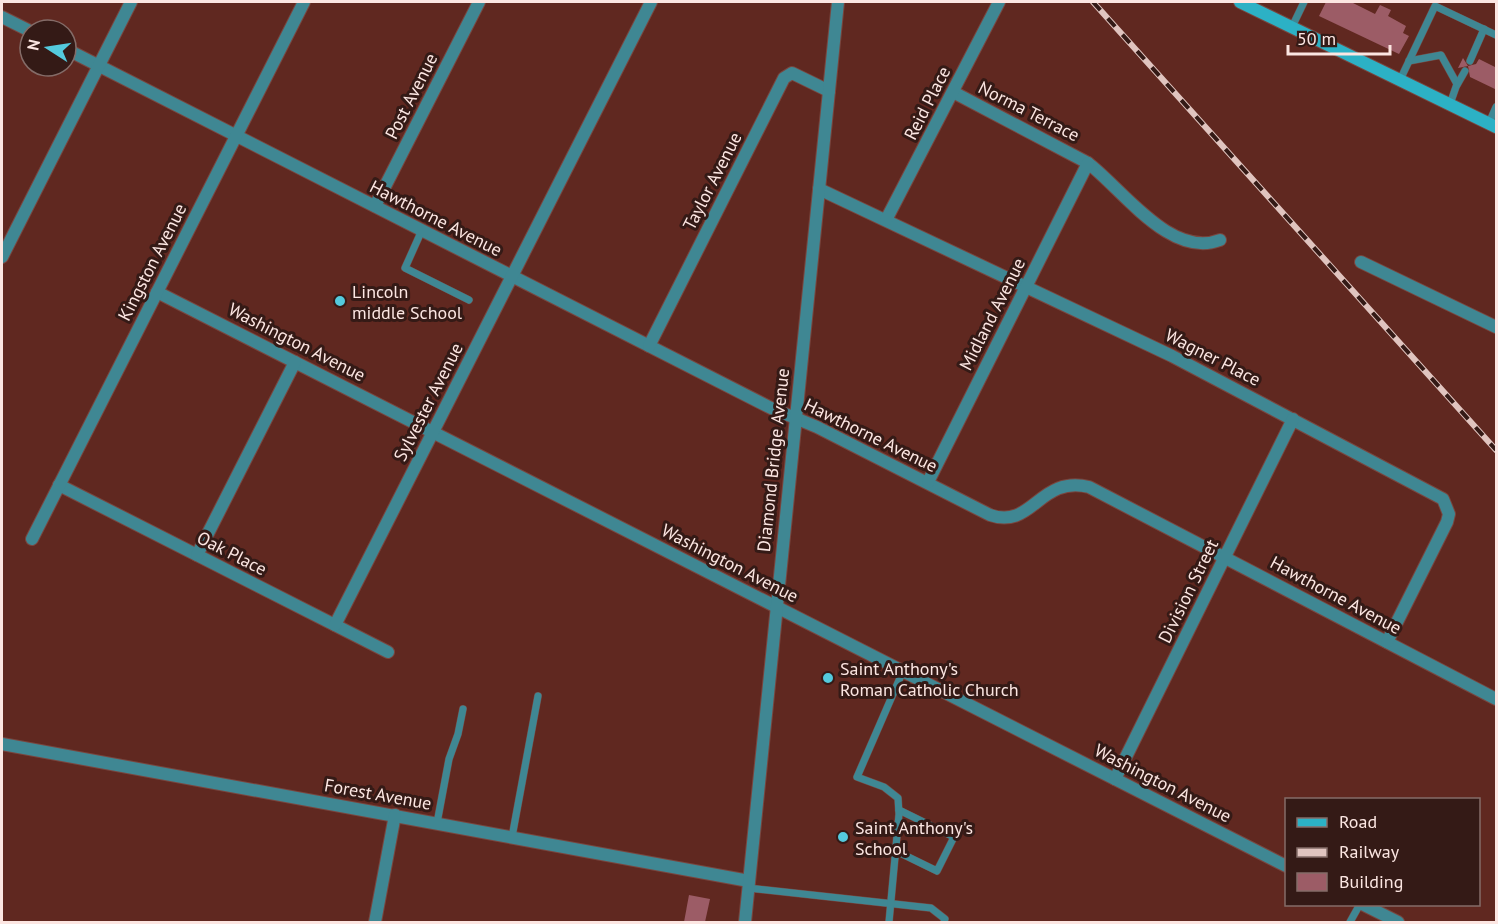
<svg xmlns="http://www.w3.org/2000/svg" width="1498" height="924" viewBox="0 0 1498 924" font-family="'PT Sans',sans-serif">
	<rect width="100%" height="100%" fill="#602820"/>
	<!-- building -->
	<g fill="#9c5c66">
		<polygon points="1326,2 1351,2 1375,14 1380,5 1391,10 1388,16 1406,26 1403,33 1409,36 1399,54 1319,16"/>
		<polygon points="1463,58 1468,66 1476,64 1479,59 1497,68 1497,90 1470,77 1468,66 1458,68"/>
		<polygon points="689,895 710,899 705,922 684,922"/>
	</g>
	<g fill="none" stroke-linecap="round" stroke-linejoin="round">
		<defs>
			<g id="service">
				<polyline points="1292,27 1304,2"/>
				<polyline points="1409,61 1441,55 1457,84 1450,104"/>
				<polyline points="1470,61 1484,29"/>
				<polyline points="1400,80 1435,6 1496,35"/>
				<polyline points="1457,85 1465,71"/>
				<polyline points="1489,123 1496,107"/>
				<polyline points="422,230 405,268 469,300"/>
				<polyline points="437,823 449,759 458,734 463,709"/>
				<polyline points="512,837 538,696"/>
				<polyline points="896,851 937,871 954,837 899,810"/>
				<polyline points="748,888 931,908 945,919 944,922"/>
				<polyline points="889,922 899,814 898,798 884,787 857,777 903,671"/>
				<polyline points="1350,922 1360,904"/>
			</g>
			<g id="minor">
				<polyline points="2,17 30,31"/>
				<path d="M66,49L771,408L817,427L990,515C1033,530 1039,475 1089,487L1496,699"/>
				<path d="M953,92L1088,163C1123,190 1171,259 1220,240"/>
				<polyline points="819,189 1172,356 1443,499 1449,514 1447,522 1387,642"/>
				<polyline points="375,206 479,2"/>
				<polyline points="886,220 999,2"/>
				<polyline points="1361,262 1496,327"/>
				<polyline points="157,292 1286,866"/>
				<polyline points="649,346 784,78 792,73 829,91"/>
				<polyline points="928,482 1088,163"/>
				<polyline points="59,485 388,652"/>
				<polyline points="32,539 304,2"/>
				<polyline points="197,555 295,362"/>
				<polyline points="335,625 651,2"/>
				<polyline points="2,744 749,881"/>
				<polyline points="1115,779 1293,419"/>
				<polyline points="1362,904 1398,922"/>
				<polyline points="375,922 395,815"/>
			</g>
			<g id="tertiary">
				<polyline points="2,257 131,2"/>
				<polyline points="745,922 838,2"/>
			</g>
			<polyline id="secondary" points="1240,2 1496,127"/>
		</defs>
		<!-- service casing -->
		<use href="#service" stroke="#79463f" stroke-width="8"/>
		<!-- minor casing -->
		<use href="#minor" stroke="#79463f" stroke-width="14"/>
		<!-- tertiary casing -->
		<use href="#tertiary" stroke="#79463f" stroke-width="14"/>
		<!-- secondary casing -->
		<use href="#secondary" stroke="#79463f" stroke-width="14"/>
		<!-- service -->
		<use href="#service" stroke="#3f8793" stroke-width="7"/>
		<!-- minor -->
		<use href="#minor" stroke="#3f8793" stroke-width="12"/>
		<!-- tertiary -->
		<use href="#tertiary" stroke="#3f8793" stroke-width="12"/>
		<!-- secondary -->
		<use href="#secondary" stroke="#2cb1c5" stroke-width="12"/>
		<defs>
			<polyline id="rail" points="1093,2 1496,450"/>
		</defs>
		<!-- rail casing -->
		<use href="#rail" stroke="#e0c4bf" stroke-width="6"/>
		<!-- rail -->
		<use href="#rail" stroke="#341a16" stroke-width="4" stroke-dasharray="11" stroke-linecap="butt"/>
	</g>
	<!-- markers -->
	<g fill="#54cadd" stroke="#341a16" stroke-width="2">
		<circle cx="340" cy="301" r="6"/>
		<circle cx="828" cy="678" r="6"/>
		<circle cx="843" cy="837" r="6"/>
	</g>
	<g text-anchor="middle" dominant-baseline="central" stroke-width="6" stroke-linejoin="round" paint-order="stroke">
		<!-- street labels -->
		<g font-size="18" fill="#fce6e2" stroke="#341a16">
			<text transform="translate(411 96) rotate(-63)">Post Avenue</text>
			<text transform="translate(927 103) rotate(-63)">Reid Place</text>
			<text transform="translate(1029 111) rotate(27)">Norma Terrace</text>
			<text transform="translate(712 181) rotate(-63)">Taylor Avenue</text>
			<text transform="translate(436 218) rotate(27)">Hawthorne Avenue</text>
			<text transform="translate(152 262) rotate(-63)">Kingston Avenue</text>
			<text transform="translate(992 314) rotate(-63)">Midland Avenue</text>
			<text transform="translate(297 342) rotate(27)">Washington Avenue</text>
			<text transform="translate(1213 357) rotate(27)">Wagner Place</text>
			<text transform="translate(428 402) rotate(-63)">Sylvester Avenue</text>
			<text transform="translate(871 435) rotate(26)">Hawthorne Avenue</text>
			<text transform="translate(773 460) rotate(-84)">Diamond Bridge Avenue</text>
			<text transform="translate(232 553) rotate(27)">Oak Place</text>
			<text transform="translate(730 563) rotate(27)">Washington Avenue</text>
			<text transform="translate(1188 591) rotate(-64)">Division Street</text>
			<text transform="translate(1336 595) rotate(28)">Hawthorne Avenue</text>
			<text transform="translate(1163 783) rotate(27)">Washington Avenue</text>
			<text transform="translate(378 794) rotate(10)">Forest Avenue</text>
		</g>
		<!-- poi labels -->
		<g font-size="18" fill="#fce6e2" stroke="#341a16" text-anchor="start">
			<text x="352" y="291">Lincoln<tspan x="352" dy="21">middle School</tspan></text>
			<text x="840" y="668">Saint Anthony's<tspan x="840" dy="21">Roman Catholic Church</tspan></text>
			<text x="855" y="827">Saint Anthony's<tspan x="855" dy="21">School</tspan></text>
		</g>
	</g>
	<!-- border -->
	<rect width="1498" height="924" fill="none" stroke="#fce6e2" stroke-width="6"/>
	<!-- legend -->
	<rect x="1285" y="798" width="195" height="108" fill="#341a16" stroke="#846c68" stroke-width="1.5"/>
	<rect x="1297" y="818" width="30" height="9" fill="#2cb1c5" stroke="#846c68" stroke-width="1.5"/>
	<text x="1339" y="828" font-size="18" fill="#fce6e2">Road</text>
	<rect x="1297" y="848" width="30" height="9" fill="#e0c4bf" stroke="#846c68" stroke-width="1.5"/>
	<text x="1339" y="858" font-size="18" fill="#fce6e2">Railway</text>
	<rect x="1297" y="873" width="30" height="18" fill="#9c5c66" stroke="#846c68" stroke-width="1.5"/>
	<text x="1339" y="888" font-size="18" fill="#fce6e2">Building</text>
	<!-- north arrow -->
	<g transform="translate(48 48) rotate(282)"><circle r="28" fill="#341a16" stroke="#846c68" stroke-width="1.5"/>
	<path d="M0-4.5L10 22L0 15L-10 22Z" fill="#54cadd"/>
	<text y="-9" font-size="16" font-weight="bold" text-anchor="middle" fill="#fce6e2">N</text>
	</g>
	<!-- scale -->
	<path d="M1288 45v9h102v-9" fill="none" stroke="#fce6e2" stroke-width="3"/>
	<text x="1297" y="45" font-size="18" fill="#fce6e2" stroke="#341a16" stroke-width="4.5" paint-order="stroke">50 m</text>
</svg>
